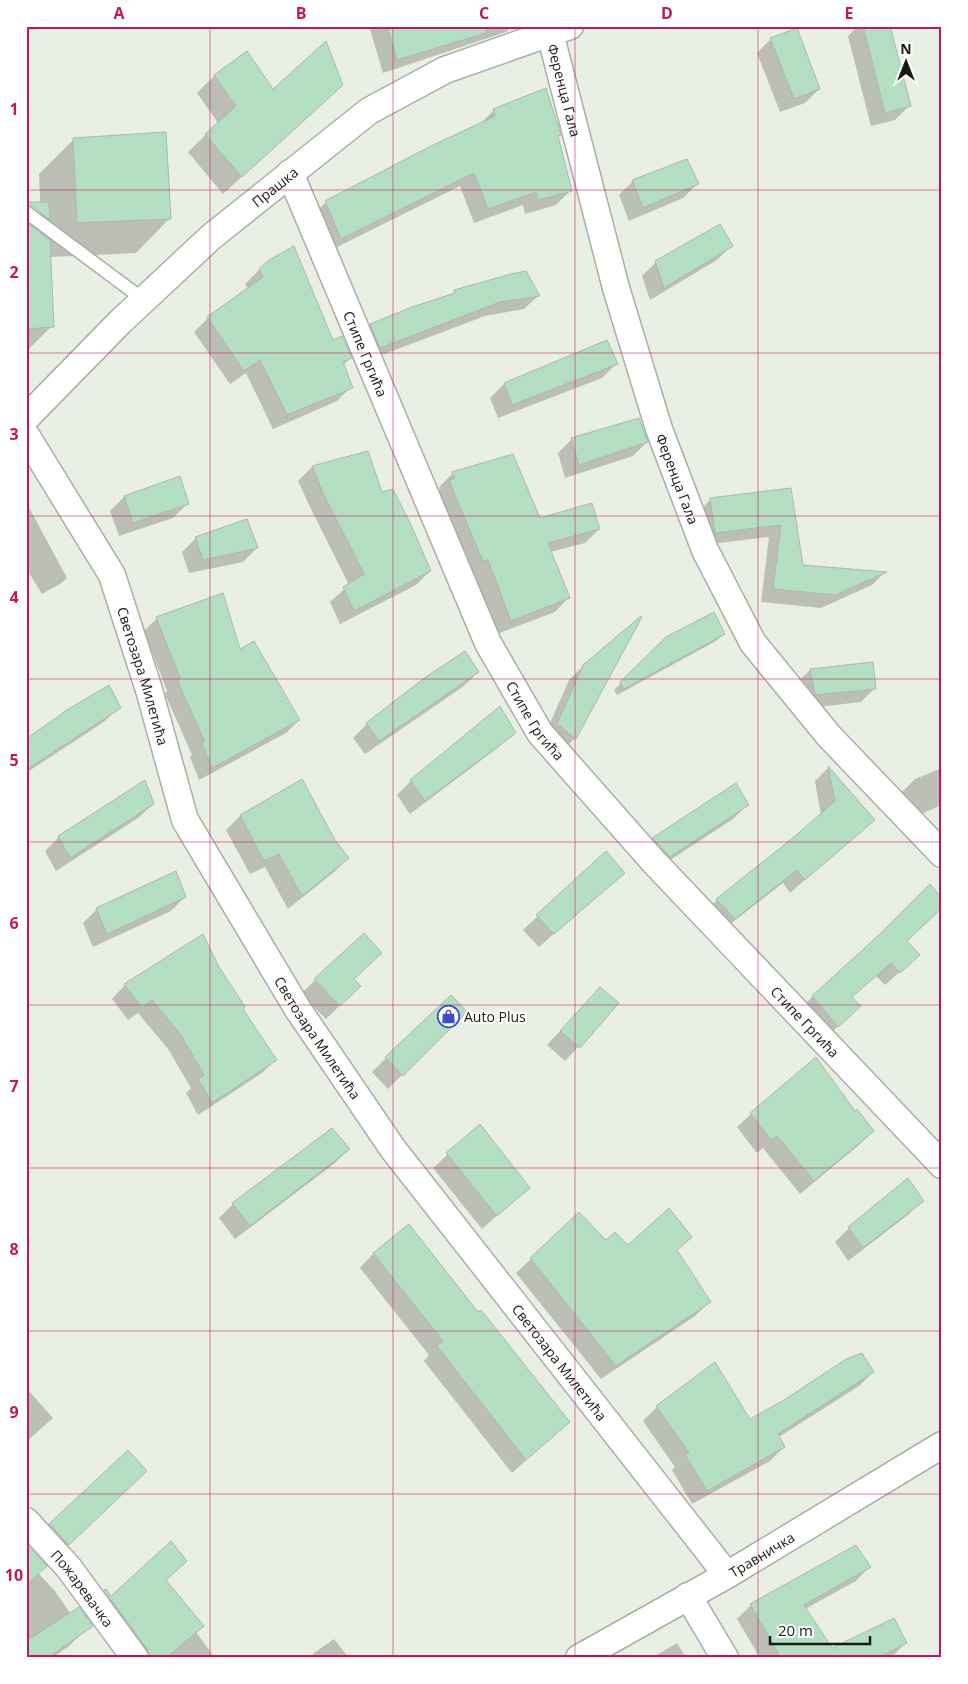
<svg xmlns="http://www.w3.org/2000/svg" width="968" height="1684" viewBox="0 0 968 1684" font-family="'Open Sans',sans-serif">
	<rect width="100%" height="100%" fill="#eaefe3"/>
	<!-- shadow -->
	<g fill="#0003">
		<polygon points="26,26 81,26 26,30"/>
		<polygon points="369,26 513,26 506,32 383,73"/>
		<polygon points="858,26 888,26 909,106 895,120 871,126 848,36"/>
		<polygon points="771,39 819,89 805,103 780,112 757,53"/>
		<polygon points="215,75 323,102 223,194 188,152 218,123 197,93"/>
		<polygon points="494,110 559,135 557,137 570,191 556,205 525,214 523,205 474,223 460,186 327,252 312,216 326,202 480,124"/>
		<polygon points="74,139 170,218 136,253 50,257 52,326 26,352 26,244 42,243 39,174"/>
		<polygon points="687,160 697,184 683,198 629,221 619,195 633,181"/>
		<polygon points="731,246 717,260 650,300 642,276 656,262"/>
		<polygon points="259,270 350,358 343,365 351,387 337,401 273,429 246,373 230,384 194,332 208,318 248,289 245,284"/>
		<polygon points="455,291 538,296 524,309 485,316 366,361 357,339 371,325 451,295"/>
		<polygon points="607,341 616,364 602,378 498,418 490,398 504,384"/>
		<polygon points="572,439 647,442 633,456 565,478 558,453"/>
		<polygon points="367,452 381,494 430,571 416,585 340,624 330,602 349,585 310,507 298,481 312,467"/>
		<polygon points="453,473 540,519 599,529 585,543 550,552 568,598 555,612 497,634 474,573 469,574 435,496 440,491 439,487"/>
		<polygon points="790,489 802,566 884,573 872,585 821,608 761,602 769,537 703,545 698,512 711,499"/>
		<polygon points="124,497 187,504 173,518 119,536 110,511"/>
		<polygon points="26,502 67,578 60,584 42,594 26,568"/>
		<polygon points="196,538 257,548 243,562 189,573 182,552"/>
		<polygon points="157,618 240,651 299,720 286,733 199,780 190,757 192,755 165,694 167,691 144,631"/>
		<polygon points="723,634 716,641 617,695 614,690 667,638"/>
		<polygon points="583,666 575,738 561,752 543,739 569,680"/>
		<polygon points="810,670 875,688 861,702 801,709 796,684"/>
		<polygon points="478,672 464,686 365,754 353,738 367,724"/>
		<polygon points="119,707 105,721 26,773 26,741"/>
		<polygon points="499,708 514,732 500,746 410,814 397,795 411,781"/>
		<polygon points="828,768 873,820 790,893 783,883 720,932 703,913 717,900 821,815 815,781"/>
		<polygon points="942,768 942,805 911,818 901,793 915,779"/>
		<polygon points="302,781 334,840 348,858 334,872 288,909 265,867 250,874 226,830 240,816"/>
		<polygon points="153,804 138,818 56,871 45,851 59,837"/>
		<polygon points="747,805 733,819 655,870 639,852 653,839"/>
		<polygon points="606,853 623,873 539,947 523,930"/>
		<polygon points="185,897 171,911 93,947 83,923 97,909"/>
		<polygon points="202,936 242,1009 275,1060 262,1073 198,1115 186,1093 191,1088 168,1049 138,1013 128,1020 112,999 125,985"/>
		<polygon points="906,942 904,968 885,985 876,976 851,998 845,1020 824,1039 799,1010 813,996"/>
		<polygon points="353,979 360,986 326,1019 301,994 315,980"/>
		<polygon points="586,1003 618,1004 565,1061 547,1045"/>
		<polygon points="465,1012 388,1089 372,1072 386,1058"/>
		<polygon points="855,1113 873,1131 859,1145 800,1194 763,1148 757,1153 737,1127 751,1114"/>
		<polygon points="479,1126 528,1188 482,1229 433,1168"/>
		<polygon points="942,1136 942,1170 925,1152"/>
		<polygon points="349,1149 335,1163 235,1239 219,1218 233,1204"/>
		<polygon points="922,1200 909,1214 848,1261 835,1242 849,1228"/>
		<polygon points="579,1214 606,1241 628,1247 691,1237 676,1251 709,1302 695,1316 601,1379 516,1273"/>
		<polygon points="408,1226 478,1314 569,1422 512,1473 424,1361 429,1355 360,1268 373,1254"/>
		<polygon points="873,1372 859,1386 779,1437 784,1447 770,1461 692,1504 672,1470 675,1467 643,1421 657,1407 750,1420"/>
		<polygon points="28,1390 53,1418 26,1442 26,1391"/>
		<polygon points="131,1485 54,1558 36,1539 50,1525"/>
		<polygon points="170,1543 165,1580 196,1632 215,1658 129,1658 108,1600"/>
		<polygon points="26,1547 38,1573 55,1591 83,1632 69,1646 52,1658 26,1658"/>
		<polygon points="869,1567 856,1581 805,1609 832,1650 905,1643 892,1657 760,1658 737,1619 751,1605"/>
		<polygon points="334,1639 349,1658 310,1658 314,1653"/>
		<polygon points="677,1643 686,1658 652,1658"/>
	</g>
	<!-- building -->
	<g fill="#b5dfc2" stroke="#acb8b0">
		<polygon points="387,26 485,26 486,33 397,60"/>
		<polygon points="863,26 890,26 911,106 885,113"/>
		<polygon points="797,28 820,89 794,99 770,38"/>
		<polygon points="326,41 343,85 242,177 205,134 236,106 214,75 247,51 273,89"/>
		<polygon points="546,88 561,135 558,136 572,191 538,200 536,192 488,209 474,173 341,239 325,201 431,146 495,116 493,109"/>
		<polygon points="166,132 171,219 77,223 73,138"/>
		<polygon points="687,159 699,184 643,208 632,180"/>
		<polygon points="26,202 49,202 50,220 31,205 26,204"/>
		<polygon points="26,222 50,240 54,327 26,329"/>
		<polygon points="720,224 733,246 664,288 655,261"/>
		<polygon points="294,246 333,340 342,336 352,358 343,362 353,388 287,415 260,360 244,371 207,317 263,277 259,269 269,260"/>
		<polygon points="526,271 540,296 500,302 380,348 370,324 412,307 455,293 454,290 511,274"/>
		<polygon points="607,340 618,364 512,405 504,383"/>
		<polygon points="639,418 648,442 579,465 571,438"/>
		<polygon points="368,451 382,492 393,489 411,525 431,571 354,611 343,587 364,574 323,493 312,466"/>
		<polygon points="513,454 540,518 592,503 600,529 548,543 570,598 511,621 488,560 483,561 449,481 455,478 452,472"/>
		<polygon points="180,476 189,504 133,523 124,496"/>
		<polygon points="791,488 803,565 887,572 835,595 773,589 781,525 715,533 710,498"/>
		<polygon points="247,519 258,548 203,560 195,537"/>
		<polygon points="223,593 240,649 254,641 300,720 212,768 202,743 205,742 177,680 180,678 156,617"/>
		<polygon points="714,612 725,634 624,689 620,682 666,637"/>
		<polygon points="641,616 642,617 576,739 557,724 583,665"/>
		<polygon points="465,651 479,672 379,741 366,723 427,676"/>
		<polygon points="873,662 876,689 815,695 810,669"/>
		<polygon points="109,685 121,708 26,770 26,739 67,710"/>
		<polygon points="500,706 516,733 425,801 410,780"/>
		<polygon points="828,766 875,820 805,880 797,870 735,919 716,899 794,837 835,801"/>
		<polygon points="302,779 335,840 349,858 302,896 279,854 264,861 240,815"/>
		<polygon points="145,780 154,804 70,858 58,836"/>
		<polygon points="736,783 749,805 670,857 652,838"/>
		<polygon points="606,851 625,873 554,934 536,915"/>
		<polygon points="176,871 186,897 107,934 96,908"/>
		<polygon points="930,884 942,898 942,908 907,941 920,955 900,973 891,963 852,997 861,1006 838,1027 812,996 881,933"/>
		<polygon points="364,933 382,953 354,979 361,986 340,1006 314,979"/>
		<polygon points="203,934 218,965 245,1007 243,1009 277,1060 212,1103 198,1079 204,1075 181,1035 152,1000 142,1008 124,984"/>
		<polygon points="600,987 619,1003 580,1048 560,1031"/>
		<polygon points="451,995 467,1012 403,1076 385,1057"/>
		<polygon points="816,1057 855,1111 857,1109 874,1131 814,1181 777,1136 771,1140 750,1113"/>
		<polygon points="480,1124 530,1188 497,1216 446,1153"/>
		<polygon points="332,1128 350,1149 250,1226 232,1203"/>
		<polygon points="908,1178 924,1201 863,1248 848,1227"/>
		<polygon points="669,1208 692,1237 677,1250 711,1302 616,1366 530,1258 579,1212 606,1240 615,1232 628,1245"/>
		<polygon points="409,1224 478,1312 481,1310 570,1422 526,1460 437,1346 443,1341 373,1253"/>
		<polygon points="862,1353 874,1372 778,1434 785,1447 707,1491 685,1455 689,1453 656,1406 715,1362 750,1419 784,1400 846,1359"/>
		<polygon points="128,1450 147,1471 69,1545 49,1524"/>
		<polygon points="171,1541 187,1561 166,1580 204,1626 166,1658 150,1658 147,1649 104,1590 106,1589 111,1596"/>
		<polygon points="27,1545 47,1566 26,1585 26,1546"/>
		<polygon points="856,1545 871,1567 804,1605 832,1648 894,1618 907,1643 878,1658 781,1658 750,1604"/>
		<polygon points="79,1607 93,1626 48,1658 26,1658 26,1641"/>
	</g>
	<g fill="none" stroke-linecap="round" stroke-linejoin="round">
		<defs>
			<polyline id="lane" points="26,212 144,300"/>
			<g id="street">
				<path id="s1" d="M550,33L616,288L659,429L705,550L753,643L829,736L942,854"/>
				<path id="s2" d="M290,173L488,643L540,733L653,861L942,1165"/>
				<path id="s3" d="M26,418L120,322L211,237L369,111L445,70L570,26"/>
				<path id="s4" d="M26,435L112,575L149,690L185,820L297,1008L393,1149L727,1575"/>
				<path id="s5" d="M26,1521L69,1568L135,1658"/>
				<polyline points="688,1596 725,1658"/>
				<path id="s6" d="M579,1658L727,1575L942,1445"/>
			</g>
		</defs>
		<!-- lane casing -->
		<use href="#lane" stroke="#aaafa3" stroke-width="15"/>
		<!-- street casing -->
		<use href="#street" stroke="#aaafa3" stroke-width="29"/>
		<!-- lane -->
		<use href="#lane" stroke="#fff" stroke-width="12"/>
		<!-- street -->
		<use href="#street" stroke="#fff" stroke-width="26"/>
	</g>
	<!-- grid -->
	<path fill="none" stroke="#c2185b" stroke-width="1" stroke-opacity="0.55" d="M210,26V1658M393,26V1658M575,26V1658M758,26V1658M26,190H942M26,353H942M26,516H942M26,679H942M26,842H942M26,1005H942M26,1168H942M26,1331H942M26,1494H942"/>
	<!-- icons -->
	<defs>
		<symbol id="shop-ring" viewBox="-11 -11 22 22"><circle r="9.5" fill="#fff" stroke="#3a51c4" stroke-width="1.5"/><path d="M-5-2.5h2.3a2.7 3.5 0 0 1 5.4 0H5L5.5 6h-11ZM-1.5-2.5h3a1.5 2.3 0 0 0-3 0Z" fill="#3a51c4"/></symbol>
	</defs>
	<g fill-rule="evenodd">
		<use href="#shop-ring" x="436" y="1004" width="25" height="25"/>
	</g>
	<g text-anchor="middle" dominant-baseline="central" stroke-width="4.5" stroke-linejoin="round" paint-order="stroke">
		<!-- street labels -->
		<g font-size="14" fill="#181915" stroke="#fff">
			<text stroke="none"><textPath href="#s1" startOffset="59">Ференца Гала</textPath></text>
			<text stroke="none"><textPath href="#s3" startOffset="340">Прашка</textPath></text>
			<text stroke="none"><textPath href="#s2" startOffset="196">Стипе Гргића</textPath></text>
			<text stroke="none"><textPath href="#s1" startOffset="464">Ференца Гала</textPath></text>
			<text stroke="none"><textPath href="#s4" startOffset="270">Светозара Милетића</textPath></text>
			<text stroke="none"><textPath href="#s2" startOffset="601">Стипе Гргића</textPath></text>
			<text stroke="none"><textPath href="#s2" startOffset="1006">Стипе Гргића</textPath></text>
			<text stroke="none"><textPath href="#s4" startOffset="675">Светозара Милетића</textPath></text>
			<text stroke="none"><textPath href="#s4" startOffset="1080">Светозара Милетића</textPath></text>
			<text stroke="none"><textPath href="#s6" startOffset="210">Травничка</textPath></text>
			<text stroke="none"><textPath href="#s5" startOffset="88">Пожаревачка</textPath></text>
		</g>
		<!-- poi labels -->
		<g font-size="14" fill="#181915" stroke="#fff" text-anchor="start">
			<text x="464" y="1016">Auto Plus</text>
		</g>
	</g>
	<!-- border -->
	<rect width="968" height="1684" fill="none" stroke="#ffffff" stroke-width="55"/>
	<!-- north arrow -->
	<g transform="translate(906 62)" stroke="#ffffff" stroke-width="4" paint-order="stroke">
	<path d="M0-4L9 19L0 12L-9 19Z" fill="#181915"/>
	<text y="-8" font-size="14" font-weight="bold" text-anchor="middle" fill="#181915">N</text>
	</g>
	<!-- scale -->
	<path d="M770 1636v8h100v-8" fill="none" stroke="#181915" stroke-width="2.5"/>
	<text x="778" y="1636" font-size="15" fill="#181915" stroke="#ffffff" stroke-width="4" paint-order="stroke">20 m</text>
	<rect x="28" y="28" width="912" height="1628" fill="none" stroke="#c2185b" stroke-width="2"/>
	<g font-size="16" text-anchor="middle" font-weight="bold" fill="#c2185b">
		<text x="119" y="19">A</text>
		<text x="301" y="19">B</text>
		<text x="484" y="19">C</text>
		<text x="667" y="19">D</text>
		<text x="849" y="19">E</text>
		<text x="14" y="115">1</text>
		<text x="14" y="278">2</text>
		<text x="14" y="440">3</text>
		<text x="14" y="603">4</text>
		<text x="14" y="766">5</text>
		<text x="14" y="929">6</text>
		<text x="14" y="1092">7</text>
		<text x="14" y="1255">8</text>
		<text x="14" y="1418">9</text>
		<text x="14" y="1581">10</text>
	</g>
</svg>
